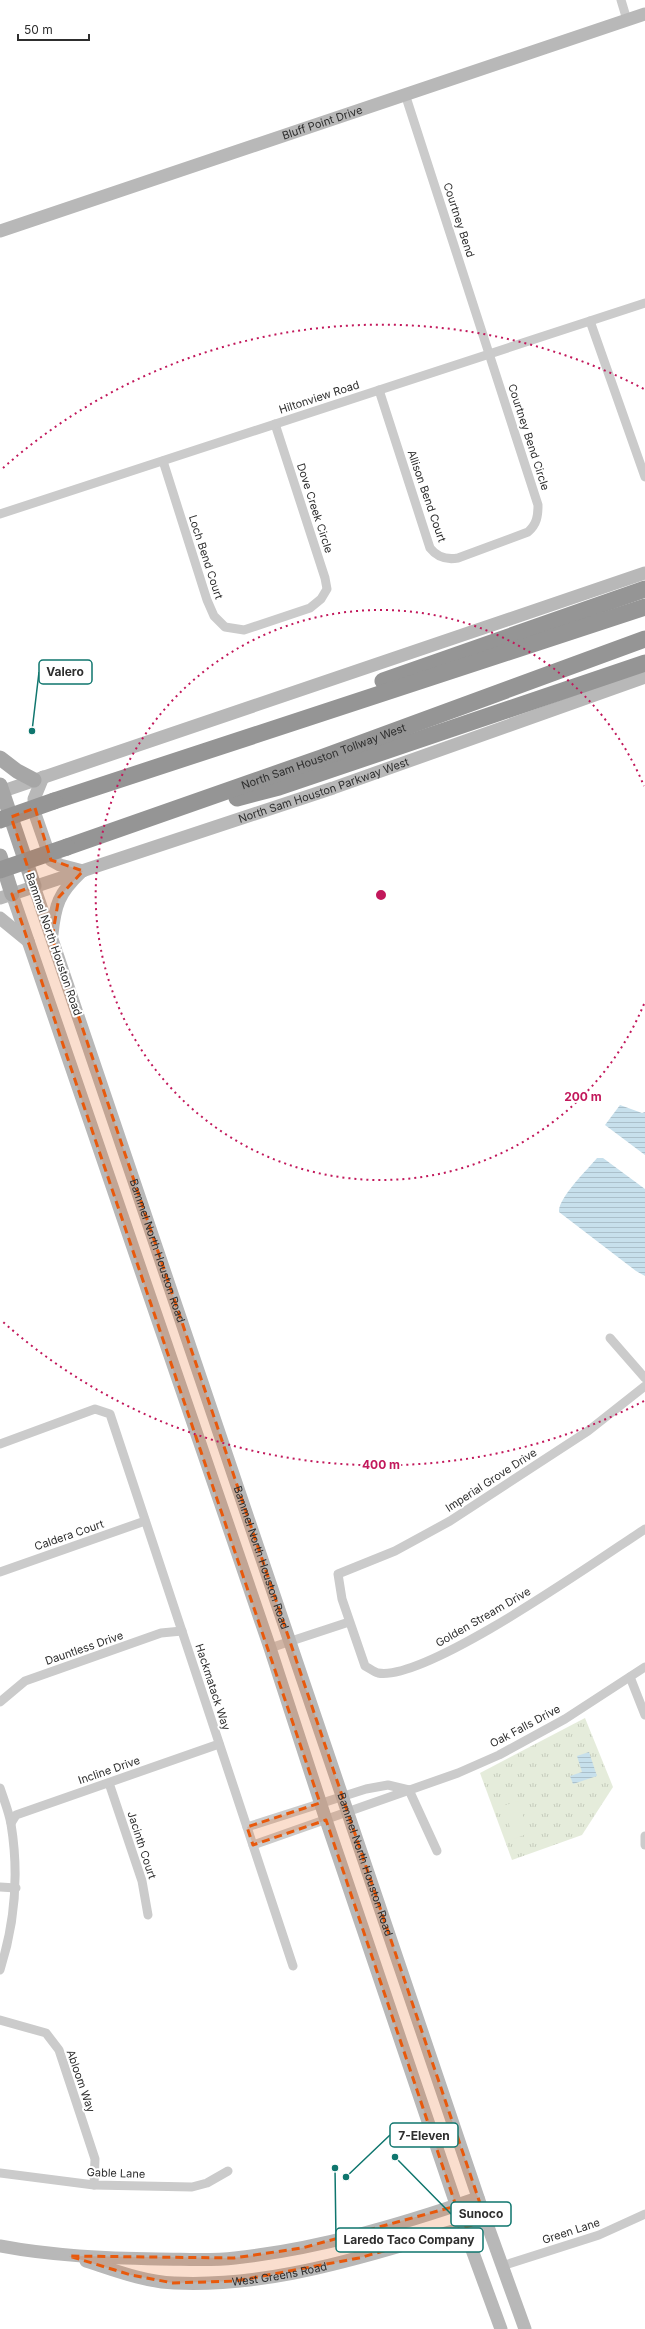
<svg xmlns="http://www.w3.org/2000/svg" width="645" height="2329" viewBox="0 0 645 2329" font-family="Inter,sans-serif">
	<defs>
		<pattern id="grass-tufts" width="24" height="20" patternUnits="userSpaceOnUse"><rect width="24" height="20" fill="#e5ecdb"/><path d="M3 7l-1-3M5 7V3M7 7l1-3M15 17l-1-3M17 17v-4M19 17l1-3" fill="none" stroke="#c5cbbc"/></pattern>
		<pattern id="water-rules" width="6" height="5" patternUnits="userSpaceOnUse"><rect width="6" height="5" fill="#c7e0ec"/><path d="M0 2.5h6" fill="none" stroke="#abc0cb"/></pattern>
	</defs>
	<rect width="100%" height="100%" fill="#fff"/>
	<!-- grass -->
	<polygon fill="url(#grass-tufts)" points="585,1718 613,1787 582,1835 512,1860 480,1773"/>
	<!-- pitch -->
	<polygon fill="#e5ecdb" points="518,1801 529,1833 514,1839 503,1806"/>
	<!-- water -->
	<g fill="url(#water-rules)">
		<polygon points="620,1105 642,1113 645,1112 645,1155 605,1125"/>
		<path d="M597,1158H603L645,1189V1276L636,1271L559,1212C558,1198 588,1169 597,1158Z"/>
		<polygon points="589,1752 597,1776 573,1784 570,1776 582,1772 577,1756"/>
	</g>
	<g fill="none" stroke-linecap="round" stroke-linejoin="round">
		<!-- street -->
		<g stroke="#cbcbcb" stroke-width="9">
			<polyline points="621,0 627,20"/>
			<polyline points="590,321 645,477"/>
			<path d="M379,390L430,548C437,557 447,560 458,558L528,532C537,524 538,516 538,505L405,94"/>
			<polyline points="163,461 207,600 214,616 225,627 244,630 310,608 321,599 327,589 325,578 275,424"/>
			<polyline points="0,514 645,303"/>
			<polyline points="610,1338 645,1378"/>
			<path d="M645,1386L588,1431L450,1521L395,1551L338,1574L342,1599L365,1666C369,1668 374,1672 378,1673C426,1682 599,1559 645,1529"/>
			<polyline points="0,1444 95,1409 110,1414 293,1966"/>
			<polyline points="0,1572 145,1521"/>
			<polyline points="270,1648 349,1622"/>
			<polyline points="630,1677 645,1715"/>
			<polyline points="0,1702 25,1681 161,1633 182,1631"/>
			<polyline points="109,1783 142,1881 148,1915"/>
			<path d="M0,1788C4,1800 9,1812 11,1824C19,1873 15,1923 0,1970"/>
			<polyline points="409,1790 437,1851"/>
			<polyline points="11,1823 16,1815 219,1744"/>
			<polyline points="247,1827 366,1789 388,1785 409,1790"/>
			<polyline points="645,1836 645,1845"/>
			<polyline points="253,1845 458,1773 499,1755 565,1719 645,1667"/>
			<polyline points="0,1887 16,1888"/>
			<polyline points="0,2020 46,2033 59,2050 95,2159 94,2185"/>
			<polyline points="0,2173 94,2185 192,2187 207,2183 228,2171"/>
			<polyline points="502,2266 599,2235 645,2214"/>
		</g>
		<!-- secondary -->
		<g stroke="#b8b8b8" stroke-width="13">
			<path id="s1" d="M0,231L645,14"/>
			<polyline points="43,777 34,799 35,814 51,860 60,865 83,871"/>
			<polyline points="0,792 645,573"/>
			<path id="s2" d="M34,886L486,2221L525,2329"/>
			<polyline points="12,894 270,1648 326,1820 464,2228 501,2329"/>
			<path id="s3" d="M0,898L333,788L645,677"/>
			<polyline points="0,918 28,941"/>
			<path d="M52,934C55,905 59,893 80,873"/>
			<path d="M0,2246C52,2256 106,2258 159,2259C184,2259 210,2261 235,2258C318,2249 399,2225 478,2198"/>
			<path id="s4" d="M86,2261C114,2270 145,2282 174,2283C253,2287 333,2266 407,2244C433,2236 460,2230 486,2221"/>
		</g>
		<!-- primary -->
		<g stroke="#a6a6a6" stroke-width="15">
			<polyline points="0,758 17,771 34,780"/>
			<polyline points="0,785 34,886"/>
			<polyline points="0,856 12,894"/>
		</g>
		<!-- highway -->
		<g stroke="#959595" stroke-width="17">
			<polyline points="383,681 645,589"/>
			<polyline points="237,798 279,787 645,663"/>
			<polyline points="54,801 645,607"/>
			<path id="s5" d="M67,847L321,758L645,639"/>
		</g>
		<!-- highway-bridge -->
		<g stroke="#959595" stroke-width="17">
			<polyline points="0,820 54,801"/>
			<polyline points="0,870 67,847"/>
		</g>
	</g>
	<!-- marked area -->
	<path fill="#e8590c" fill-opacity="0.2" stroke="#e8590c" stroke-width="3" stroke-dasharray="8 5" stroke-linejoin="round" d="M35,808L51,860L83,871L59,897L52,938L486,2221L359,2258L236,2281L173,2283L131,2275L69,2256L234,2258L302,2248L456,2206L326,1820L253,1845L247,1827L320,1803L12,894L34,886L11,817Z"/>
	<!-- distance rings -->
	<g fill="none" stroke="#c2185b" stroke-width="2" stroke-dasharray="2 4">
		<path d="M644 1004A285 285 0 1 1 644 786"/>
		<path d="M644 1401A570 570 0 0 1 3 1322M3 468A570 570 0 0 1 644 389"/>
	</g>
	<g text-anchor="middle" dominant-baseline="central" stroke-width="4" stroke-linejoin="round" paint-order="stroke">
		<!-- street labels -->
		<g font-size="11" fill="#2e2e2e" stroke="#fff">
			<text stroke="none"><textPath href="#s1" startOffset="340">Bluff Point Drive</textPath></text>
			<text transform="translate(459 220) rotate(72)">Courtney Bend</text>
			<text transform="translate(319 397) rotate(-18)">Hiltonview Road</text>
			<text transform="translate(529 437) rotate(72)">Courtney Bend Circle</text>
			<text transform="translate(427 496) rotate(71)">Allison Bend Court</text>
			<text transform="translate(315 508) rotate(72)">Dove Creek Circle</text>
			<text transform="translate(206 557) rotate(72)">Loch Bend Court</text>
			<text stroke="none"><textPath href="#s5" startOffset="272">North Sam Houston Tollway West</textPath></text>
			<text stroke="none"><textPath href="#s3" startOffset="341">North Sam Houston Parkway West</textPath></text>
			<text transform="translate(54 944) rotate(71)">Bammel North Houston Road</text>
			<text stroke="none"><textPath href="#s2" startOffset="385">Bammel North Houston Road</textPath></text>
			<text transform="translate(491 1480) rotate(-33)">Imperial Grove Drive</text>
			<text transform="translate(69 1535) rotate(-19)">Caldera Court</text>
			<text stroke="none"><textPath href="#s2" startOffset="709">Bammel North Houston Road</textPath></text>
			<text transform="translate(483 1617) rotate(-30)">Golden Stream Drive</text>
			<text transform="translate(84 1648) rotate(-19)">Dauntless Drive</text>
			<text transform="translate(213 1687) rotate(72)">Hackmatack Way</text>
			<text transform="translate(525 1726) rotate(-28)">Oak Falls Drive</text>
			<text transform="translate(109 1770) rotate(-19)">Incline Drive</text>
			<text transform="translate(142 1845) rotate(72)">Jacinth Court</text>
			<text stroke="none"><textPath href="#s2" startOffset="1033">Bammel North Houston Road</textPath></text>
			<text transform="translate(81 2081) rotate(71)">Abloom Way</text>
			<text transform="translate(116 2173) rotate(2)">Gable Lane</text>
			<text transform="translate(571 2231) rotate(-18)">Green Lane</text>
			<text stroke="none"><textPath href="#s4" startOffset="197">West Greens Road</textPath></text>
		</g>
	</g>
	<circle cx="381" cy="895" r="6" fill="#c2185b" stroke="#fff" stroke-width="2"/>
	<g font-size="12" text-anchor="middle" font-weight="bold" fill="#c2185b" stroke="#fff" stroke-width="4" stroke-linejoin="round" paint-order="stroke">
		<text x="583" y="1101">200 m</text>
		<text x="381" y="1469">400 m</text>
	</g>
	<!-- callouts -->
	<path fill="none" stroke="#0f766e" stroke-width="1.5" d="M32 731L39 672M346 2177L390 2135M395 2157L451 2214M335 2168L336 2240"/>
	<g fill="#0f766e" stroke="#fff" stroke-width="1.5">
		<circle cx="32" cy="731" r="4"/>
		<circle cx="346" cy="2177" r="4"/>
		<circle cx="395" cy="2157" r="4"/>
		<circle cx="335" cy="2168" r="4"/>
	</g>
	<g fill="#fff" stroke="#0f766e" stroke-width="1.5">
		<rect x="39" y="660" width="53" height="24" rx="4"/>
		<rect x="390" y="2123" width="68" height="24" rx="4"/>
		<rect x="451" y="2202" width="60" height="24" rx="4"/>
		<rect x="336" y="2228" width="147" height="24" rx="4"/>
	</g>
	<g font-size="12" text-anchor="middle" font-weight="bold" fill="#2e2e2e">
		<text x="65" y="676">Valero</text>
		<text x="424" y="2140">7-Eleven</text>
		<text x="481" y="2218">Sunoco</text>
		<text x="409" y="2244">Laredo Taco Company</text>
	</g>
	<!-- scale -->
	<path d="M18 34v6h71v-6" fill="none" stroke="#2e2e2e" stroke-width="2"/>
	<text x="24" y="34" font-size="12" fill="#2e2e2e" stroke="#ffffff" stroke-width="3" paint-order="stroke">50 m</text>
</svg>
